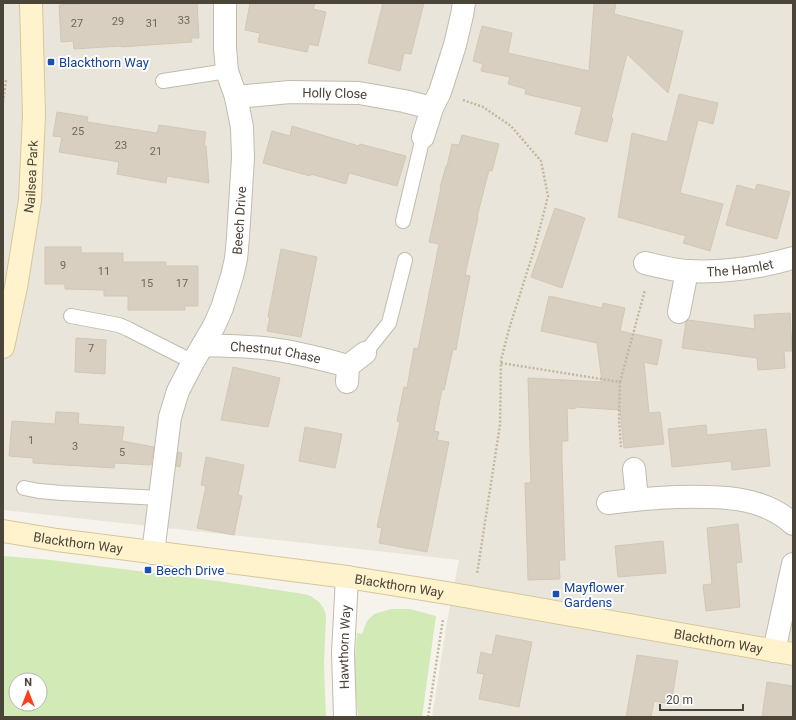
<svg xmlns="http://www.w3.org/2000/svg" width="796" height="720" viewBox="0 0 796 720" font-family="Roboto,sans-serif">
	<rect width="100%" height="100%" fill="#f6f3ec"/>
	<!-- residential -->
	<polygon fill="#eae5da" points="3,3 793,3 793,717 432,717 448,616 459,560 3,510"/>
	<!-- green -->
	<g fill="#d2eab5" fill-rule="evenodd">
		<path d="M3,556L51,560L217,581L304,594L311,596L319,602L324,609L326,616L324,665L326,717H3ZM16,680H40V704H16Z"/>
		<polygon points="391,609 410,609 436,616 422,717 358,717 354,671 357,633 362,634 367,621 374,614"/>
	</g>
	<!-- building -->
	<g fill="#d8cfc1" stroke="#d3c7b4">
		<polygon points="95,3 197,3 199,38 191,38 192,42 121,47 121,46 74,49 73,41 61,42 59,5"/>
		<polygon points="250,3 315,3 313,9 326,12 318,46 309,44 307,52 258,42 260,33 245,30"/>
		<polygon points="383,3 424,3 411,54 404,53 400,71 368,63"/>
		<polygon points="594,3 616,3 614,14 683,31 668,93 627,54 611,118 613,118 607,142 575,134 582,107 525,94 526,89 508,84 510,77 481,71 483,64 473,61 482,26 512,33 508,53 589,71"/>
		<polygon points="679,94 718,103 713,124 698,120 680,193 723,204 710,251 683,243 686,236 618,217 632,133 667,142"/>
		<polygon points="57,112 88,117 87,122 157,133 159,125 206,132 204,145 206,146 209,183 167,176 166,183 117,174 119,162 59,152 62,137 53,136"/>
		<polygon points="292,126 359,146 360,144 406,156 397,186 349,173 346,184 311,174 310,176 263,163 272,131 290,136"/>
		<polygon points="462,135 499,144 492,171 489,170 477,217 478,217 465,275 470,276 462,316 456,350 453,349 444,390 442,389 434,431 439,432 437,440 449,442 427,552 379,543 382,528 377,527 400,422 397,421 404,387 407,388 414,348 418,349 439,244 429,242 441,188 440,188 446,166 447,166 452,144 459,145"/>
		<polygon points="757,184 790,192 777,239 726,225 737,185 755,190"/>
		<polygon points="555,208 585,218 562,288 531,277"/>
		<polygon points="45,247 81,247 81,253 123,253 123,262 166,262 166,266 198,266 198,306 185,306 185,310 128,310 128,296 104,296 104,290 65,289 65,284 45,284"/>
		<polygon points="281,249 317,257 301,337 267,331 270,317 268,317"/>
		<polygon points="549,296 602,308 603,303 625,308 620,331 662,340 657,365 644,362 649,413 660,412 664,444 624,448 620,410 575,407 575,409 567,408 568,441 562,441 562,460 565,560 559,560 560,579 528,580 525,483 531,483 528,378 602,382 597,343 541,331"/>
		<polygon points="790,313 792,351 784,351 785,368 758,370 757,358 682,348 686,322 688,320 755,329 754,315"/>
		<polygon points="76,338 106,340 105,374 75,372"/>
		<polygon points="233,367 280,378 268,427 221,420"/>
		<polygon points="56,412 79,413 78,424 124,427 122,441 154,447 151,465 115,463 114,468 33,463 33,458 9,456 12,421 55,424"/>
		<polygon points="706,425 707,435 766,429 770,466 732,470 731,461 672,467 668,429"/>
		<polygon points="305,427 342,434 335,468 299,461"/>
		<polygon points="178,452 182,453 180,467 176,466"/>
		<polygon points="206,457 244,465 238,495 242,496 234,535 197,528 206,486 201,485"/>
		<polygon points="738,524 742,562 736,563 740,607 706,611 703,585 712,584 707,528"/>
		<polygon points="663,541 666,573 618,577 615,546"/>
		<polygon points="496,635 532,642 519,707 479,699 484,674 477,673 481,652 492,655"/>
		<polygon points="637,655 678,661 671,704 654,701 651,717 626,717"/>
		<polygon points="767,682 793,686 793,717 762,717"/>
	</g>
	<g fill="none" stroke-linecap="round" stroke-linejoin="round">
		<defs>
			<g id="lane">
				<polyline points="163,81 227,71"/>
				<polyline points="403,221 423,137"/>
				<polyline points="71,316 119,325 128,329 193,362"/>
				<polyline points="365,353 389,323 405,260"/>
				<polyline points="24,488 39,491 62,493 160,498"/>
			</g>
			<g id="street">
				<path id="s1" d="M236,97L290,92L359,93L404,101L432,108"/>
				<polyline points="423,137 432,108 440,92 455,45 462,15 464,3"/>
				<path id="s2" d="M645,263C658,266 676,271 688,271C724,273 758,268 793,258"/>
				<polyline points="679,312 687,271"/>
				<path id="s3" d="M203,345C226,346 249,346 271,349C297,352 322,359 348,366L347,382"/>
				<polyline points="348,366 365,353"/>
				<polyline points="634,469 637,499"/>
				<path d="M608,503C630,500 653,498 676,497C716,496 762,495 793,524"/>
				<path id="s4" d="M153,553L170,417L178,391L193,362L214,326L222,308L232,276L236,259L238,237L243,158L242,127L236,97L227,71L225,48V3"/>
				<polyline points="774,651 793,564"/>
				<path id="s5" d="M345,717L343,653L347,577"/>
			</g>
			<g id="secondary">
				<path id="s6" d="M3,347L16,287L30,200L34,115L31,3"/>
				<path id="s7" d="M3,531L57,540L347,577L447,593L793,654"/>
			</g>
		</defs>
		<!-- lane casing -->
		<use href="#lane" stroke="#c2bbae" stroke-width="16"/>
		<!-- street casing -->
		<use href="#street" stroke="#c2bbae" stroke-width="24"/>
		<!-- secondary casing -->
		<use href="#secondary" stroke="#d6c79b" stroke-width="24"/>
		<!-- path -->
		<g stroke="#c4b79f" stroke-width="2.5" stroke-dasharray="2 2" stroke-linecap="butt">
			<polyline points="463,100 483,107 511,126 541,161 548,196 535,247 509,329 501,360 500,425 477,574"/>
			<polyline points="3,102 6,80"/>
			<polyline points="501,363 620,382 619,420 621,447"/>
			<polyline points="620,382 645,290"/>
			<polyline points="428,717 443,619"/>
		</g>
		<!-- lane -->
		<use href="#lane" stroke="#fff" stroke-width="14"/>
		<!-- street -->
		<use href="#street" stroke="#fff" stroke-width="22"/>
		<!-- secondary -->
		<use href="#secondary" stroke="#fff3cd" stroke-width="22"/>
	</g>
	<!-- markers -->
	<g fill="#1a4fb4" stroke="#fff" stroke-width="1.5">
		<rect x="47" y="58" width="8" height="8" rx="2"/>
		<rect x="144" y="566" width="8" height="8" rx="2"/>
		<rect x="552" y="590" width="8" height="8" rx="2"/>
	</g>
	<g text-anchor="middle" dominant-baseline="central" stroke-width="4" stroke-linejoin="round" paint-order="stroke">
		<!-- number labels -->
		<g font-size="11" fill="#6e675b">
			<text x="184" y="20">33</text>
			<text x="118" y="21">29</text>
			<text x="77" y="23">27</text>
			<text x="152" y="23">31</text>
			<text x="78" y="131">25</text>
			<text x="121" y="145">23</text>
			<text x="156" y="151">21</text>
			<text x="63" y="265">9</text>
			<text x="104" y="271">11</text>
			<text x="147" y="283">15</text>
			<text x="182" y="283">17</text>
			<text x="91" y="348">7</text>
			<text x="31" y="440">1</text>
			<text x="75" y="446">3</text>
			<text x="122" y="452">5</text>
		</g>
		<!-- transit labels -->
		<g font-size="13" fill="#164399" stroke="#fff" text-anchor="start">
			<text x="59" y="62">Blackthorn Way</text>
			<text x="156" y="570">Beech Drive</text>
			<text x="564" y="587">Mayflower<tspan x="564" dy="15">Gardens</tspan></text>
		</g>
		<!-- street labels -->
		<g font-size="13" fill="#4b4439" stroke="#fff">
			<text stroke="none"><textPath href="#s1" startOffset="99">Holly Close</textPath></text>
			<text stroke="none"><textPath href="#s6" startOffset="173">Nailsea Park</textPath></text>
			<text stroke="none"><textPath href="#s4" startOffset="348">Beech Drive</textPath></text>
			<text stroke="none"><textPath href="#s2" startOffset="96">The Hamlet</textPath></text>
			<text stroke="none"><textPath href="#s3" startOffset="73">Chestnut Chase</textPath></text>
			<text stroke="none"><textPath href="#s7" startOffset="76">Blackthorn Way</textPath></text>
			<text stroke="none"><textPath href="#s7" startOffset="400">Blackthorn Way</textPath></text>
			<text stroke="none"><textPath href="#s7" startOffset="724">Blackthorn Way</textPath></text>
			<text stroke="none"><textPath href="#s5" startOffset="70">Hawthorn Way</textPath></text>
		</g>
	</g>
	<!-- border -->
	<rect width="796" height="720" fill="none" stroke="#4b4439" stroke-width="8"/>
	<!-- north arrow -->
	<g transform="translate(28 692)"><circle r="19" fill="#ffffff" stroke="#b7b4b0"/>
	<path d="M0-3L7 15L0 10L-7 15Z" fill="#fc3f1d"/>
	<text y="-6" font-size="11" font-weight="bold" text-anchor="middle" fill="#4b4439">N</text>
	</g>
	<!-- scale -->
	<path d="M660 704v6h83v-6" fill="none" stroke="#4b4439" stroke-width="2"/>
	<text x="666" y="704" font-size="12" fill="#4b4439" stroke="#ffffff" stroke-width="3" paint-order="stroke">20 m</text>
</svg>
